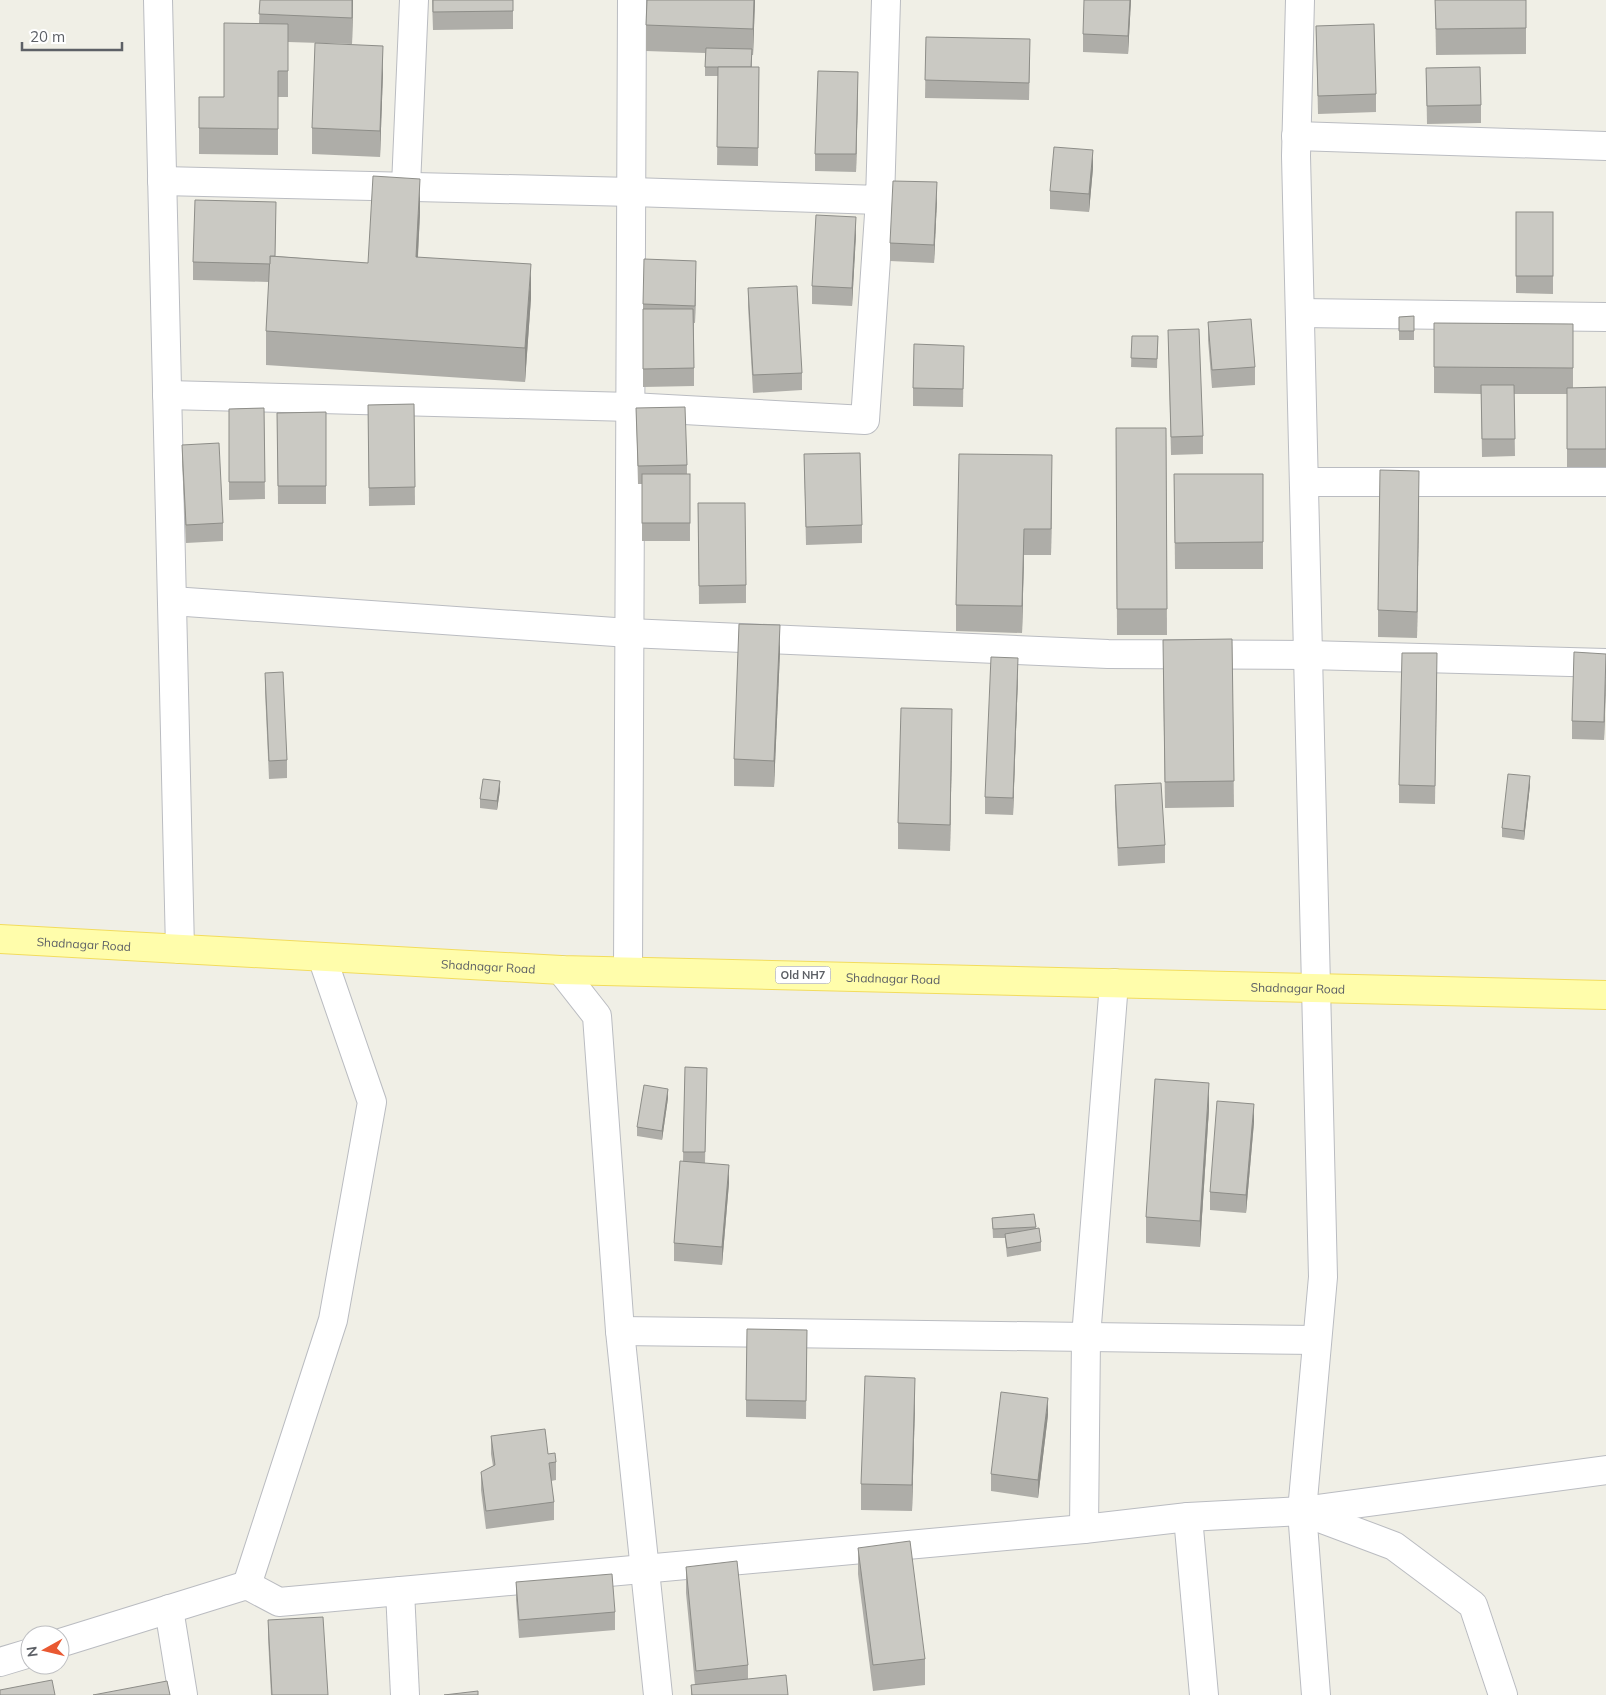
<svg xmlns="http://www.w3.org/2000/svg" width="1606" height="1695" viewBox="0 0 1606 1695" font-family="Mulish,sans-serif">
	<rect width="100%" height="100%" fill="#f0efe6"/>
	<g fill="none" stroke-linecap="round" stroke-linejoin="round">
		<defs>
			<g id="minor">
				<polyline points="158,0 180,949"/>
				<polyline points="1300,0 1296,156 1323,1277 1302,1511 1316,1695"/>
				<polyline points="1296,136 1606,146"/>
				<polyline points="162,181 632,192 880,200 886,0"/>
				<polyline points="406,186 414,0"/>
				<polyline points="1300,313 1606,317"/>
				<polyline points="167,395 631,407 865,420 880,200"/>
				<polyline points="1304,482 1606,482"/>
				<polyline points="172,601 629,633 1108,654 1308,655 1606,663"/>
				<polyline points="561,970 597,1016 620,1331 658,1695"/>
				<polyline points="628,971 632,0"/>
				<polyline points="620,1331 1317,1340"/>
				<polyline points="1306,1513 1394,1546 1473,1605 1503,1695"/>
				<polyline points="1188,1517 1204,1695"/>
				<polyline points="1084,1529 1086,1337 1114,983"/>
				<polyline points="247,1585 333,1320 372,1102 322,957"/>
				<polyline points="400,1591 405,1695"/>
				<polyline points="169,1609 183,1695"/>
				<polyline points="60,1643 247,1585 279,1602 1084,1529 1188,1517 1302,1511 1606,1470"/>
				<polyline points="0,1662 30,1653"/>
			</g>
			<g id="primary">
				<path id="s1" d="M0,939L561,970L1606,995"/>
			</g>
		</defs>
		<!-- minor casing -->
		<use href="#minor" stroke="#babcc1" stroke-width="30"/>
		<!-- primary casing -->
		<use href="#primary" stroke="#f2dc5d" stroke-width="30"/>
		<!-- minor -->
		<use href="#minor" stroke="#fff" stroke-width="28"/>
		<!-- primary -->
		<use href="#primary" stroke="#fffdab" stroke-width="28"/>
	</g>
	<!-- wall -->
	<g fill="#aeada8">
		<polygon points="260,0 353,0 352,44 288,42 288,97 278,97 278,155 199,154 199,97 224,97 259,23"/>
		<polygon points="432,0 513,0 513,29 433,30"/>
		<polygon points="755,0 753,55 752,55 752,67 759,67 758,166 717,165 718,76 705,76 705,53 646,51 646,25"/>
		<polygon points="1131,0 1128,54 1083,52 1083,34"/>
		<polygon points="1435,0 1526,0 1526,54 1436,55"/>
		<polygon points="1316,26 1376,94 1376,112 1318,114"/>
		<polygon points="926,37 1030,57 1029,100 925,98"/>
		<polygon points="1426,68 1481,105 1481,123 1427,124"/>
		<polygon points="383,72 380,157 312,154 312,128"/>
		<polygon points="858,90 856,172 815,171 815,154"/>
		<polygon points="1093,168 1089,212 1050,209 1050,191"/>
		<polygon points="937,200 934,263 890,261 890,243"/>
		<polygon points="1516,212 1553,212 1553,294 1516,293"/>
		<polygon points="420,213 418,257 531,298 525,382 266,365 266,331 269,282 193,280 193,262 276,220 275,256 368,263"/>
		<polygon points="856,234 852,306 812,304 812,286"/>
		<polygon points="696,278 695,323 694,323 694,386 643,387 643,304"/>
		<polygon points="748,288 802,373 802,390 753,393 748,306"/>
		<polygon points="1414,316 1414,340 1399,340 1399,317"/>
		<polygon points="1208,322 1255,367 1255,385 1212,388 1208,340"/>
		<polygon points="1434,323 1573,324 1573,388 1606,387 1606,467 1567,467 1567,394 1514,394 1515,456 1482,457 1481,394 1434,393"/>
		<polygon points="1168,330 1203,436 1203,454 1171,455"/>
		<polygon points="1132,336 1158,336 1157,368 1131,367"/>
		<polygon points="964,346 963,407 913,406 913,388"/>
		<polygon points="414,404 415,505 369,506 368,405"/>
		<polygon points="264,408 265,499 229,500 229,409"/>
		<polygon points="636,408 687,465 687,474 690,474 690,541 642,541 642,484 638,484"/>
		<polygon points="326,412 326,504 278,504 277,413"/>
		<polygon points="1116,428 1166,428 1167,635 1117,635"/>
		<polygon points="182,445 223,523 223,541 186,543 182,462"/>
		<polygon points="804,454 862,525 862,543 806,545"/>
		<polygon points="1174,474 1263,474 1263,569 1175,569"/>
		<polygon points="1052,482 1051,555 1024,555 1022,633 956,631 956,605"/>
		<polygon points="1419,498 1417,638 1378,637 1378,610"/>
		<polygon points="698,503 746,585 746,603 699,604"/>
		<polygon points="1232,639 1234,807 1165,808 1163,666"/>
		<polygon points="780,652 774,787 734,786 734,759"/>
		<polygon points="1606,654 1604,740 1572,739 1572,721"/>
		<polygon points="1437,671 1435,804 1399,803 1399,785"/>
		<polygon points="265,673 287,760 287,778 269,779 265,691"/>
		<polygon points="1018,676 1013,815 985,814 985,797"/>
		<polygon points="952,735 950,851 898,849 898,823"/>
		<polygon points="1115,785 1165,845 1165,863 1118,866 1115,803"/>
		<polygon points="1530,785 1524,840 1502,837 1502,828"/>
		<polygon points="500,790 497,810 480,808 480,799"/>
		<polygon points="685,1067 707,1068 705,1163 729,1183 722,1265 674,1261 674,1243 683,1161"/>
		<polygon points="668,1098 662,1140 637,1136 637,1127"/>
		<polygon points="1209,1109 1200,1247 1146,1243 1146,1217"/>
		<polygon points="1254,1122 1246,1213 1210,1210 1210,1192"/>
		<polygon points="1034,1214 1036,1229 1041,1242 1041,1251 1007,1257 1005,1238 993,1238 992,1218"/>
		<polygon points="807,1330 806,1419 746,1417 746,1400"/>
		<polygon points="915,1404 912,1511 861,1510 861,1484"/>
		<polygon points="1048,1415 1038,1498 991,1491 991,1474"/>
		<polygon points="491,1436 556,1462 556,1480 551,1481 554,1502 554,1520 486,1529 481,1490 481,1472 493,1466 491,1454"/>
		<polygon points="858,1548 925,1659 925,1685 873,1691 858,1574"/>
		<polygon points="686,1567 748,1665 748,1679 788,1695 691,1695 691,1685 695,1685 686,1593"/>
		<polygon points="516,1582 615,1612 615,1630 519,1638 516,1600"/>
		<polygon points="268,1620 328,1695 271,1695 268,1638"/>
	</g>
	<!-- shaded-wall -->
	<g fill="#8d8d88">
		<polygon points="352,0 353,0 352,44"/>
		<polygon points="754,0 755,0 753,55 753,29"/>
		<polygon points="1130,0 1131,0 1128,54 1128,36"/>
		<polygon points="383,46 383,72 380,157 380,131"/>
		<polygon points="858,72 858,90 856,172 856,154"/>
		<polygon points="1093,150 1093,168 1089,212 1089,194"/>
		<polygon points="420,179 420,213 416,291 416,257"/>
		<polygon points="937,182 937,200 934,263 934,245"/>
		<polygon points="856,217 856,234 852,306 852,288"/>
		<polygon points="696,261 696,278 695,323 695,306"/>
		<polygon points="531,264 531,298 525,382 525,348"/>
		<polygon points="1052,455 1052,482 1051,555 1051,529"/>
		<polygon points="1419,471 1419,498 1417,638 1417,612"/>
		<polygon points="1024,529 1024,555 1022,633 1022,606"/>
		<polygon points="780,625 780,652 774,787 774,761"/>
		<polygon points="1018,658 1018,676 1013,815 1013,798"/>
		<polygon points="1606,668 1606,686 1604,740 1604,722"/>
		<polygon points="952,709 952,735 950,851 950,825"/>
		<polygon points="1530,776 1530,785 1524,840 1524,831"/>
		<polygon points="500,781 500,790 497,810 497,801"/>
		<polygon points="1209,1083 1209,1109 1200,1247 1200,1221"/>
		<polygon points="668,1089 668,1098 662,1140 662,1131"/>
		<polygon points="1254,1104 1254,1122 1246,1213 1246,1195"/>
		<polygon points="729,1165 729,1183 722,1265 722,1247"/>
		<polygon points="915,1378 915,1404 912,1511 912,1485"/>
		<polygon points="1048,1398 1048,1415 1038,1498 1038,1480"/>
	</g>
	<!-- building -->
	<g fill="#cac9c3" stroke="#8d8d88">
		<polygon points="260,0 352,0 352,18 259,14"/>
		<polygon points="433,0 513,0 513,11 433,12"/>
		<polygon points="647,0 754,0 753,29 646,25"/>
		<polygon points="1084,0 1130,0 1128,36 1083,34"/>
		<polygon points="1435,0 1526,0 1526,28 1436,29"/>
		<polygon points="224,23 288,24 288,71 278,71 278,129 199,128 199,97 224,97"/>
		<polygon points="1374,24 1376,94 1318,96 1316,26"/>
		<polygon points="926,37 1030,39 1029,83 925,80"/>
		<polygon points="315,43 383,46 380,131 312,128"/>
		<polygon points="706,48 752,49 751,67 705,67"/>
		<polygon points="718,67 759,67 758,148 717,147"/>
		<polygon points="1480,67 1481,105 1427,106 1426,68"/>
		<polygon points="818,71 858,72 856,154 815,154"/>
		<polygon points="1054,147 1093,150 1089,194 1050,191"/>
		<polygon points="373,176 420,179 416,257 531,264 525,348 266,331 270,256 368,263"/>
		<polygon points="893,181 937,182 934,245 890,243"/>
		<polygon points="195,200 276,202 275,256 270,256 270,264 193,262"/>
		<rect x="1516" y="212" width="37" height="64"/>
		<polygon points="816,215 856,217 852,288 812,286"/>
		<polygon points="644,259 696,261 695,306 643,304"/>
		<polygon points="797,286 802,373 753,375 748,288"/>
		<polygon points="643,309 693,309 694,368 643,369"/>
		<polygon points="1414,316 1414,331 1399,331 1399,317"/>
		<polygon points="1251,319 1255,367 1212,370 1208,322"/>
		<polygon points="1434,323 1573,324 1573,368 1434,367"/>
		<polygon points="1199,329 1203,436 1171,437 1168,330"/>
		<polygon points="1132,336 1158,336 1157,359 1131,358"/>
		<polygon points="914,344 964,346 963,389 913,388"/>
		<polygon points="1481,385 1514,385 1515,439 1482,439"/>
		<polygon points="1606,387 1606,449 1567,449 1567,388"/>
		<polygon points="414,404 415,487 369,488 368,405"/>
		<polygon points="685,407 687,465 638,466 636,408"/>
		<polygon points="264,408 265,482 229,482 229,409"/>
		<polygon points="326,412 326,486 278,486 277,413"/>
		<polygon points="1116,428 1166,428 1167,609 1117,609"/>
		<polygon points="219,443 223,523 186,525 182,445"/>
		<polygon points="860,453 862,525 806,527 804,454"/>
		<polygon points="959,454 1052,455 1051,529 1024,529 1022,606 956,605"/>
		<polygon points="1380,470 1419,471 1417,612 1378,610"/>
		<rect x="642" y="474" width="48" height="49"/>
		<polygon points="1174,474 1263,474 1263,542 1175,543"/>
		<polygon points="698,503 745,503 746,585 699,586"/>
		<polygon points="739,624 780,625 774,761 734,759"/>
		<polygon points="1232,639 1234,781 1165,782 1163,640"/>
		<polygon points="1574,652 1606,654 1604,722 1572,721"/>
		<polygon points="1402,653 1437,653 1435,786 1399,785"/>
		<polygon points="991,657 1018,658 1013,798 985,797"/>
		<polygon points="283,672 287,760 269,761 265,673"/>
		<polygon points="901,708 952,709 950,825 898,823"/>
		<polygon points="1508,774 1530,776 1524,831 1502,828"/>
		<polygon points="483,779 500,781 497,801 480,799"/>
		<polygon points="1161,783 1165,845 1118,848 1115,785"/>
		<polygon points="685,1067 707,1068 705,1152 683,1152"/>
		<polygon points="1155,1079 1209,1083 1200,1221 1146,1217"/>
		<polygon points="644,1085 668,1089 662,1131 637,1127"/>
		<polygon points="1217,1101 1254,1104 1246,1195 1210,1192"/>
		<polygon points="680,1161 729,1165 722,1247 674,1243"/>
		<polygon points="1034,1214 1036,1227 993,1229 992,1218"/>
		<polygon points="1039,1228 1041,1242 1007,1248 1005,1234"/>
		<polygon points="747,1329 807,1330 806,1401 746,1400"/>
		<polygon points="865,1376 915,1378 912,1485 861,1484"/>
		<polygon points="1001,1392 1048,1398 1038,1480 991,1474"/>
		<polygon points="545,1429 548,1454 555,1453 556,1462 549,1463 554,1502 486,1511 481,1472 495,1465 491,1436"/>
		<polygon points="910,1541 925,1659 873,1665 858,1548"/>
		<polygon points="737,1561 748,1665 696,1671 686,1567"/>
		<polygon points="612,1574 615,1612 519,1620 516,1582"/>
		<polygon points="323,1617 328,1695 272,1695 268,1620"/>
		<polygon points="786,1675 788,1695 692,1695 691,1685"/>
		<polygon points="52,1680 55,1695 0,1695 0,1690"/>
		<polygon points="167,1681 170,1695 93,1695"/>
		<polygon points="478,1691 478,1695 444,1695"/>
	</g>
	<g text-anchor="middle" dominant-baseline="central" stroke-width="4" stroke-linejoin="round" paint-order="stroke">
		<!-- shield labels -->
		<rect fill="#fff" stroke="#8e9094" stroke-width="1" x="775.5" y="966.5" width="55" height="17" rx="4"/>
		<g font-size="11" font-weight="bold" fill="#5d6066">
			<text x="803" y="975">Old NH7</text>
		</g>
		<!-- street labels -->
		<g font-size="12" fill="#5d6066" stroke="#fff">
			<text stroke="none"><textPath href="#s1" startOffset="84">Shadnagar Road</textPath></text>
			<text stroke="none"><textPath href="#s1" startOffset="489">Shadnagar Road</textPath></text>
			<text stroke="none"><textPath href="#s1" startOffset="894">Shadnagar Road</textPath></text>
			<text stroke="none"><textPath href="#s1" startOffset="1299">Shadnagar Road</textPath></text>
		</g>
	</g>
	<!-- north arrow -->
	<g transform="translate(45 1650) rotate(262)"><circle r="24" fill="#ffffff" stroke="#bebfc2"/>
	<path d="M0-4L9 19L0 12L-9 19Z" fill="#e95932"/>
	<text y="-8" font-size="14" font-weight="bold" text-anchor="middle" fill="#5d6066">N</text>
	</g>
	<!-- scale -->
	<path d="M22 42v8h100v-8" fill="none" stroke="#5d6066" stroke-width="2.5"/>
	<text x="30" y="42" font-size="15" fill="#5d6066" stroke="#ffffff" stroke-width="4" paint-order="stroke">20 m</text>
</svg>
